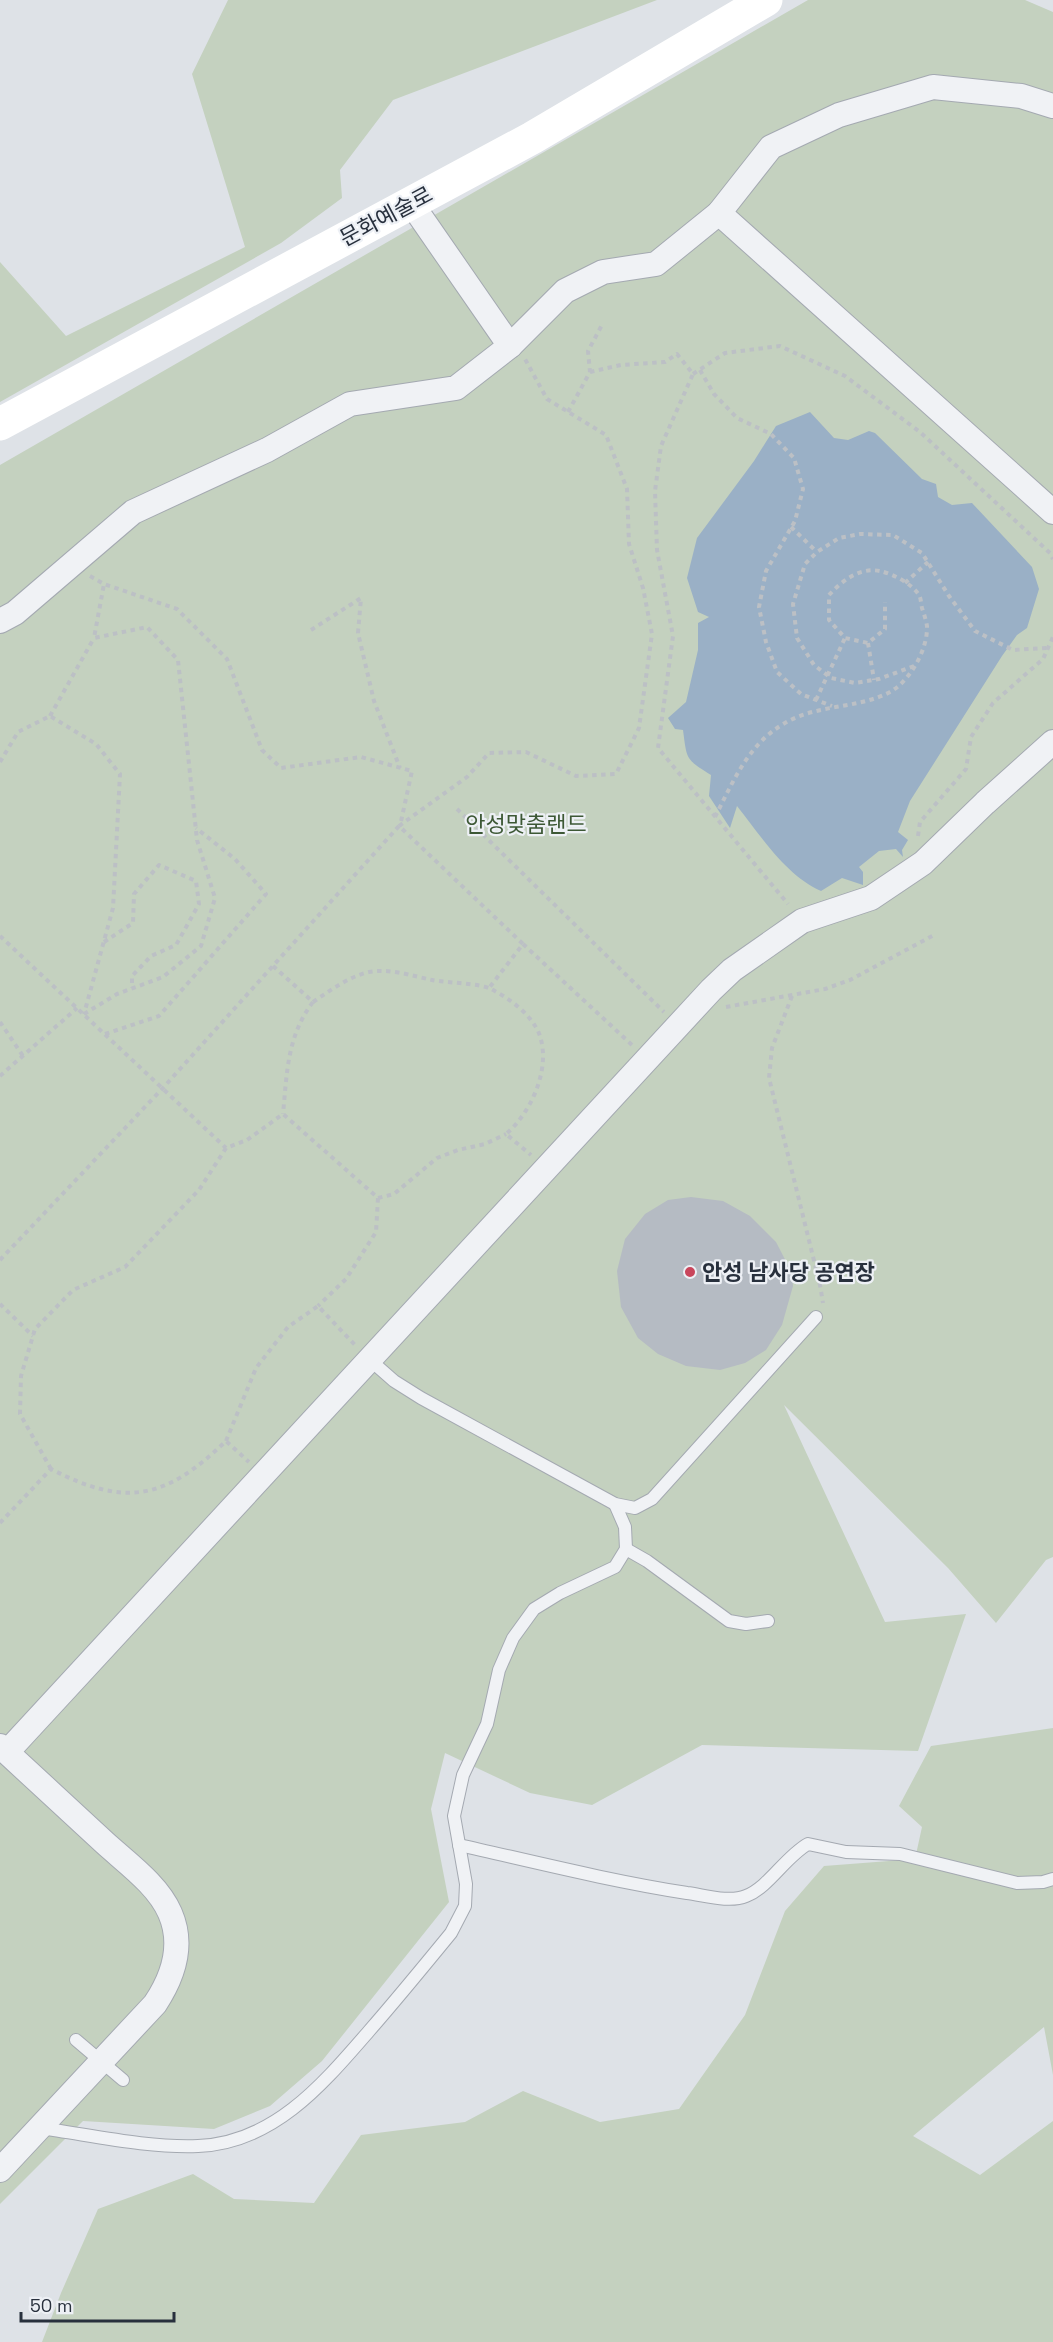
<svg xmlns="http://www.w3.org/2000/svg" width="1053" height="2342" viewBox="0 0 1053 2342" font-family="'Space Grotesk','Noto Sans KR',sans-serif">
	<rect width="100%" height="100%" fill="#dee2e7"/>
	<!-- green -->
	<g fill="#c4d1bf">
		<polygon points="228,0 657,0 393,100 340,170 342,198 281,243 0,402 0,262 66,336 245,247 192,74"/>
		<polygon points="808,0 1025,0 1053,12 1053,1557 1046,1560 996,1623 948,1568 784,1405 885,1622 966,1614 918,1751 702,1745 592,1805 530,1793 445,1753 431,1809 449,1902 322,2061 270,2106 214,2129 83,2121 0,2204 0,465"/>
		<polygon points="1053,1728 1053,2075 1044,2027 913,2136 980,2175 1053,2121 1053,2342 42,2342 61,2293 98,2209 193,2174 234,2199 314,2203 361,2135 465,2122 523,2091 600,2122 679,2109 745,2015 785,1911 824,1866 915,1859 922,1827 899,1806 931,1746"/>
	</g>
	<!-- water -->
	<path fill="#9ab0c6" d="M810,412L834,438L848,440L869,431L875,433L922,479L936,484L938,497L952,505L972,503L1032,567L1039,589L1027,628L1017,635L1002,656L910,801L898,832L908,840L902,850L903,857L896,849L879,851L859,867L863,872V885L842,878L821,891C786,876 760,835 737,806L730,828L709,796L711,775C685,759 687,759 683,730L675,729L668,718L686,702L698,650V623L709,617L698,612L687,578L697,538L754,461L776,426Z"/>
	<!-- building -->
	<polygon fill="#b5bbc3" points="691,1197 723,1201 750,1216 776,1242 791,1271 793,1286 782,1325 766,1350 745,1363 720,1370 686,1366 658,1354 638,1338 621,1307 617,1271 625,1239 645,1214 668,1200"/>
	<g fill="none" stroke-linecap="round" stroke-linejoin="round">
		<defs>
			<g id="lane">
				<polyline points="369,1359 394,1381 421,1398 615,1504 635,1508 652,1499 816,1317"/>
				<polyline points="626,1549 647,1561 729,1621 746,1624 768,1621"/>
				<path d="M459,1845C535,1862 610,1881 687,1893C704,1895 729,1903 746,1896C769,1887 785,1857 808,1844L846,1852L900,1854L1017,1883L1043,1882L1053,1879"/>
				<polyline points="76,2040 123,2080"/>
				<path d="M40,2128C91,2135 147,2148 198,2146C274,2143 323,2084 369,2031C397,1999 424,1966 451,1933L465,1906L466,1884L454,1816L463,1775L487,1724L499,1670L513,1638L534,1609L560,1593L615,1567L626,1549L625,1527L615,1504"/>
			</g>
			<g id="street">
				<polyline points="411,203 510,346"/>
				<polyline points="719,213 1053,512"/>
				<polyline points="0,621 15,613 133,512 267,450 350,404 456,388 510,346 565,291 603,272 656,264 719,213 771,147 839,115 933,87 1021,96 1053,106"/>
				<path d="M0,1746C35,1778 70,1811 105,1843C127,1863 158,1885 170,1913C184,1945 173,1977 155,2004L0,2170"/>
				<polyline points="7,1752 711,990 732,970 802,921 871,898 923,863 985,803 1053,742"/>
			</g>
		</defs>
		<!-- lane casing -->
		<use href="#lane" stroke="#a4a9b1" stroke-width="14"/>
		<!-- street casing -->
		<use href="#street" stroke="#a4a9b1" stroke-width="26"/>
		<!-- path -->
		<g stroke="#bcc0c5" stroke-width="4" stroke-dasharray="4.5 4.5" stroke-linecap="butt">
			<polyline points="700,370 714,394 737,418 771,434 794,458 803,489 795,521 766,571 759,607 766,642 777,672 801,694 832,706"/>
			<polyline points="590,372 621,365 665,362 677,354 693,374 661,446 655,491 657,550 673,636 658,748 788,904"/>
			<polyline points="693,374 725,353 780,346 845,376 920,432 1050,553 1053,559"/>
			<polyline points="568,412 590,372 588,351 603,323"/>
			<polyline points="791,527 817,552"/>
			<polyline points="90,576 104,584 177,609 227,659 262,750 281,768 361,757 412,771 400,826"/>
			<polyline points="905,583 928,562"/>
			<polyline points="311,630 361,598 358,633 374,701 400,768"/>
			<polyline points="868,643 874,680"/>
			<polyline points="914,666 879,679 855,683 831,678 814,665 797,638 793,604 805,564 817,552 839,538 860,534 893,535 922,553 949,596 975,631 1013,650 1048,648"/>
			<polyline points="816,700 845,638"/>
			<polyline points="50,716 94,638"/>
			<polyline points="0,762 18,732 50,716 96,744 120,774 113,908 84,1014"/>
			<polyline points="457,809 664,1012"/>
			<path d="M715,817C733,782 748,744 785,723C817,704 858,709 890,692C910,681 928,649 927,626C926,620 924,614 922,608C921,604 921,598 919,595C911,583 893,574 880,571C859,567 842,581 829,595V620L845,638L868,643L885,629V602"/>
			<polyline points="399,826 467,777 489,753 526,752 576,776 616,774 639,728 652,634 643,588 629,544 627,489 606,435 547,399 525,359"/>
			<polyline points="918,836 920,822 966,769 971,737 993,703 1043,659 1053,637"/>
			<polyline points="0,936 226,1148"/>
			<polyline points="104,942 133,923 134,894 159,865 196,881 199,904 176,945 151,956 132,976 132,988"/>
			<polyline points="523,944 632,1045"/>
			<path d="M273,966L313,1002C287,1036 287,1073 283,1114"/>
			<polyline points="792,996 772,1048 769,1078 820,1285 823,1303"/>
			<path d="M313,1002C331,990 348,977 369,972C389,968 413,976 432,980C447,983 480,983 491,989C509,998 529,1013 538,1031C553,1065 532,1112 506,1134L531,1155"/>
			<polyline points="726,1007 825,989 850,980 934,935"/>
			<polyline points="84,1014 117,994 163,977 201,946 215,898 197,840 178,660 147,627 94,638 104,584"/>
			<polyline points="0,1022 23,1056"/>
			<polyline points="105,1034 159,1016 266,894 235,859 196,828"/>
			<polyline points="0,1076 77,1008"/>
			<polyline points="378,1198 394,1194 437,1158 458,1150 485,1144 506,1134"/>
			<polyline points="0,1260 162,1089 399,826 523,944 489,988"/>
			<polyline points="0,1304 33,1336"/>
			<polyline points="226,1441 256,1368 288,1327 318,1306 355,1345"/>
			<polyline points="51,1469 20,1414 21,1376 35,1329 73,1290 125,1267 199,1190 226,1148 247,1140 283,1114 378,1198 376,1232 346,1279 318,1306"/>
			<path d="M0,1523L51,1469C126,1508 166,1499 226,1441L249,1462"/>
		</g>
		<!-- lane -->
		<use href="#lane" stroke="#f0f2f5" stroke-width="12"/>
		<!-- street -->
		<use href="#street" stroke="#f0f2f5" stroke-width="24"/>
		<!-- secondary -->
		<polyline stroke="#fff" stroke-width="33" points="0,424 532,138 766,0"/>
	</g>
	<!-- markers -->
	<circle fill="#c9465c" stroke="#edf0f5" stroke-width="2" cx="690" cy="1272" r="6"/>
	<g text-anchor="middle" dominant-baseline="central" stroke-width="4.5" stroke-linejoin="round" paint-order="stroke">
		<!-- street labels -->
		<g font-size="22" fill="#28303d" stroke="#edf0f5">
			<text transform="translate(386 216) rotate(-28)">문화예술로</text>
		</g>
		<!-- park labels -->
		<g font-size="22" fill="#3d5835" stroke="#edf0f5">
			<text x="526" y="824">안성맞춤랜드</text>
		</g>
		<!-- poi labels -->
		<g font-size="22" font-weight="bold" fill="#28303d" stroke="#edf0f5" text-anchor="start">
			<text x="702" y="1272">안성 남사당 공연장</text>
		</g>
	</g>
	<!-- scale -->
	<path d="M21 2312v9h153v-9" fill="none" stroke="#28303d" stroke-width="3"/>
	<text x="30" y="2312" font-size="18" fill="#28303d" stroke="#edf0f5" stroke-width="4.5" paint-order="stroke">50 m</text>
</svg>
